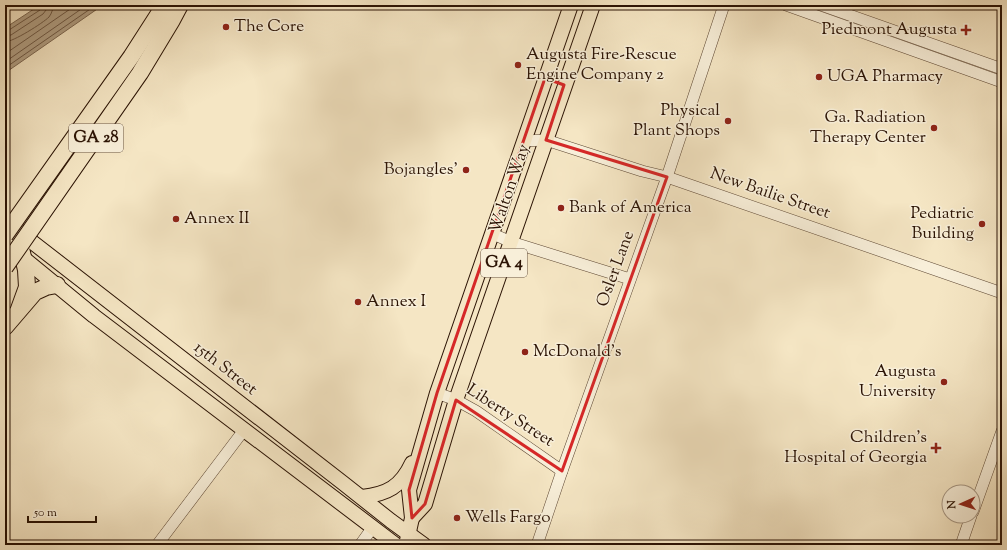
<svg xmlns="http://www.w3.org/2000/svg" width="1007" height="550" viewBox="0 0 1007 550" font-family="'Sorts Mill Goudy',serif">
	<rect width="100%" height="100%" fill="#f5e6c4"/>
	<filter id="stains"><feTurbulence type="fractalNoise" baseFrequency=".005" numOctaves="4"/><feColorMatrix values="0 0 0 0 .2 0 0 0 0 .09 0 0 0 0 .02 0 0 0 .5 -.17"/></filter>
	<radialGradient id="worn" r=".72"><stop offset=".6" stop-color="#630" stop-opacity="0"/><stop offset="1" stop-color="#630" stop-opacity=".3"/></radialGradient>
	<!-- water -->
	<polygon fill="#b09e83" stroke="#7b6650" points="40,5 103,5 5,73 5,28"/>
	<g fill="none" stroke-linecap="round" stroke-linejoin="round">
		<!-- shore -->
		<g stroke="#6e5844" stroke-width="1">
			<polyline points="5,31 9,30 40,10 42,5"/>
			<polyline points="5,36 11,35 43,14 46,10 47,5"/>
			<path d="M5,42C13,42 43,23 49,17C52,13 53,9 53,5"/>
			<polyline points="5,54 76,5"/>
			<polyline points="5,62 87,5"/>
			<polyline points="5,68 96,5"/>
		</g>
		<defs>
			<g id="minor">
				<polyline points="786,5 1002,82"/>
				<polyline points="821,5 1002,69"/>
				<polyline points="524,141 546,140 642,171 667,177 1002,293"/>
				<polyline points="493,234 511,242 630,279"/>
				<polyline points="437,393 456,400 476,411 562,471"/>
				<polyline points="973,512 1002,431"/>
				<polyline points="157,545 244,430"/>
				<polyline points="360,545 373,527"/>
				<polyline points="537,545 562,471 667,177 724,5"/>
				<polyline points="961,545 971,516"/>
			</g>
			<g id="major">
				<polyline points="18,231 343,483 391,521 424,545"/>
				<polyline points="5,243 94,316 396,545"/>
				<path d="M362,497C387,494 401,487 412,463"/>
				<polyline points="412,518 425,504 456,400 593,5"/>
				<polyline points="406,545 412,518 409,490 437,393 571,5"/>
			</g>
			<g id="highway">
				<polyline points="5,230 17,231 26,270 27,287 19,309"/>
				<polyline points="5,327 35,292 46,287 57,285"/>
			</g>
		</defs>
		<!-- minor casing -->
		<use href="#minor" stroke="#5e4834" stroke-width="12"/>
		<!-- major casing -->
		<use href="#major" stroke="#2b1304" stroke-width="16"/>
		<!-- highway casing -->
		<use href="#highway" stroke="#2b1304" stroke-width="18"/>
		<!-- minor -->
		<use href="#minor" stroke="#f8efd9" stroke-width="11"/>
		<!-- major -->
		<use href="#major" stroke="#f5e6c4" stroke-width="14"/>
		<!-- highway -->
		<use href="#highway" stroke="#f5e6c4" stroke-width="16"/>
		<defs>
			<g id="highway-bridge">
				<polyline points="5,235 131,57 158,15 163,5"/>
				<polyline points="5,267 140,73 172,20 180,5"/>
			</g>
		</defs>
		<!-- highway-bridge casing -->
		<use href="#highway-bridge" stroke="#2b1304" stroke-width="18" stroke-linecap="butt"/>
		<!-- highway-bridge -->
		<use href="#highway-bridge" stroke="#f5e6c4" stroke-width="16"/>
	</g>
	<!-- marked area -->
	<path fill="none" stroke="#d62828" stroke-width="3" stroke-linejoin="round" d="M545,78L564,85L546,140L667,177L562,471L456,400L425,504L412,518L409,490L437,393Z"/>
	<!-- markers -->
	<g fill="#8f2418" stroke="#f8efd9" stroke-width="1.5">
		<circle cx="226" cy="27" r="4"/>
		<path d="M964 24h4v4h4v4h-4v4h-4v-4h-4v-4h4z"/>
		<circle cx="518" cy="65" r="4"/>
		<circle cx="819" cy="77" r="4"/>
		<circle cx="728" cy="121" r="4"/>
		<circle cx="934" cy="128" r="4"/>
		<circle cx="466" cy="170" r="4"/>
		<circle cx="561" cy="208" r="4"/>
		<circle cx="176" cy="219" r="4"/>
		<circle cx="982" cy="224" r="4"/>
		<circle cx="358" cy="302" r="4"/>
		<circle cx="525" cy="352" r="4"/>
		<circle cx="944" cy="382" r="4"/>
		<path d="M934 442h4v4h4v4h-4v4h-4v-4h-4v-4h4z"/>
		<circle cx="457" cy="518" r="4"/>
	</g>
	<g text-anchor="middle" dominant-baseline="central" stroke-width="3" stroke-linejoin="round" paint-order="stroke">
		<!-- shield labels -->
		<g fill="#f8efd9" stroke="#685544" stroke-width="1">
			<rect x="69" y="124" width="54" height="28" rx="3"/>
			<rect x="481" y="249" width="46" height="28" rx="3"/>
		</g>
		<g font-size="16" font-weight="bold" fill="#2b1304">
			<text x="96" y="138">GA 28</text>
			<text x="504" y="263">GA 4</text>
		</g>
		<!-- poi labels -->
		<g font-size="17" fill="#2b1304" stroke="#f8efd9" text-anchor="start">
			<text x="234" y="27">The Core</text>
			<text x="957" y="30" text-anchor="end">Piedmont Augusta</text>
			<text x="526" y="55">Augusta Fire-Rescue<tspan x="526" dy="20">Engine Company 2</tspan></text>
			<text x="827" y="77">UGA Pharmacy</text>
			<text x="720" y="111" text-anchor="end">Physical<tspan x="720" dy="20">Plant Shops</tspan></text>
			<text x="926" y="118" text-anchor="end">Ga. Radiation<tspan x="926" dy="20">Therapy Center</tspan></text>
			<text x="458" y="170" text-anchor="end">Bojangles'</text>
			<text x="569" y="208">Bank of America</text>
			<text x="974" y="214" text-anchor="end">Pediatric<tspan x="974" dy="20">Building</tspan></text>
			<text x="184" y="219">Annex II</text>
			<text x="366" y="302">Annex I</text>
			<text x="533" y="352">McDonald's</text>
			<text x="936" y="372" text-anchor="end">Augusta<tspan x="936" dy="20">University</tspan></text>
			<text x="927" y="438" text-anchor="end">Children's<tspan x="927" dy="20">Hospital of Georgia</tspan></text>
			<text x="465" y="518">Wells Fargo</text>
		</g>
		<!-- street labels -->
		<g font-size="17" fill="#2b1304" stroke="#f8efd9">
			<text transform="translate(510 189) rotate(-71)">Walton Way</text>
			<text transform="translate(770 194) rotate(19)">New Bailie Street</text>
			<text transform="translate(616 269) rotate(-70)">Osler Lane</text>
			<text transform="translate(225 369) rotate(38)">15th Street</text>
			<text transform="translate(510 416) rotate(33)">Liberty Street</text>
		</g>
	</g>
	<!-- margin -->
	<rect width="1007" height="550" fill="none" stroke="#f5e6c4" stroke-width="20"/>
	<rect x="6" y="6" width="995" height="538" fill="none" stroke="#2b1304" stroke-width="2"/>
	<rect x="10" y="10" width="987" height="530" fill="none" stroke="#2b1304"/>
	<!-- north arrow -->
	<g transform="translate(961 504) rotate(267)"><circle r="19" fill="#f8efd9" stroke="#a69784"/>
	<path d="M0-3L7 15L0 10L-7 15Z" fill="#8f2418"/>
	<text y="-6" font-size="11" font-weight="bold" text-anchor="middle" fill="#2b1304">N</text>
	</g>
	<!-- scale -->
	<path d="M28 516v6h68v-6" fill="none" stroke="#2b1304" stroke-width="2"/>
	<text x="34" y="516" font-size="12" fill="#2b1304" stroke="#f8efd9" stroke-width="3" paint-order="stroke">50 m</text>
	<rect width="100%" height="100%" filter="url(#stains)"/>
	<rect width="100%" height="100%" fill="url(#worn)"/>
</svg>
